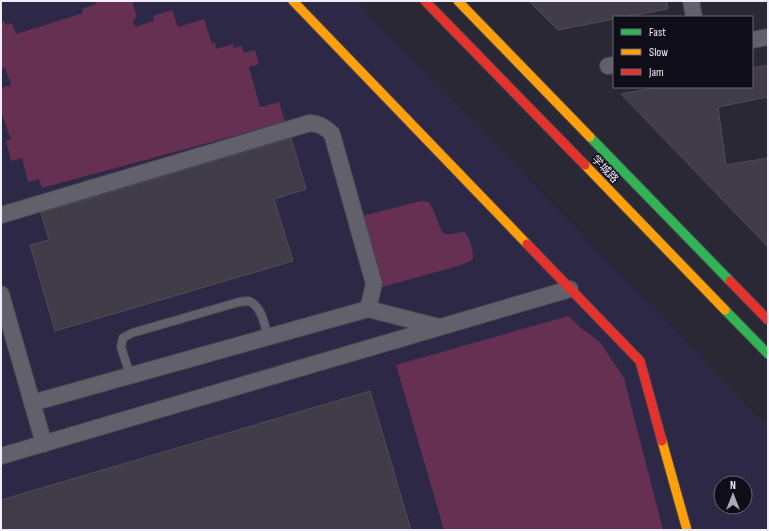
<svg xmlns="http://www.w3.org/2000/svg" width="769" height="531" viewBox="0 0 769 531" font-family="'Sofia Sans Condensed','Noto Sans SC',sans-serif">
	<rect width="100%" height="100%" fill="#2a2835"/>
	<!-- built -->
	<path fill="#2d2845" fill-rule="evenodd" d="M1,1H357L768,427V530H1ZM721,483H745V507H721Z"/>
	<!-- green -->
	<g fill="#663053">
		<polygon points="95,1 132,1 137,17 133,21 135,27 154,21 153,16 172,10 178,27 204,19 212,44 215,42 216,49 233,44 234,48 242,46 244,53 255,50 259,64 249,67 260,107 279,102 285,122 42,188 39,179 28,182 22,158 11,161 6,140 11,140 1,111 1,88 11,85 5,68 1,69 1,22 4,21 6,25 12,23 16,34 83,13 82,9 96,4"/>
		<path d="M421,201L429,202C436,212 437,225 444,234C451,235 457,232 464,232C471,238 473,250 473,259L469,262L458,266L382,287L362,216Z"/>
		<polygon points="568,316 581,328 600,342 624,378 663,530 444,530 396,365"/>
	</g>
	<!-- building -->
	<g fill="#413d48" stroke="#514c58">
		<polygon points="529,1 667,1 668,9 624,17 614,17 614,19 558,30"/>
		<polygon points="768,65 768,97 718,107 726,165 768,158 768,247 621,94 659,87 752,87 752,68"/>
		<polygon points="291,138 306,189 274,199 293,261 55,331 30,245 49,240 41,213"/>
		<polygon points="370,391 411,530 1,530 1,500"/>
	</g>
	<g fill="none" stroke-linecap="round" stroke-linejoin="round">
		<defs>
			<path id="lane" d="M130,375L121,347L123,338L132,333L239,302C241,302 246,301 248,301C261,304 265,326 268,337"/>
			<g id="street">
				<polyline points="691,1 694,17"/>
				<polyline points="752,40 768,37"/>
				<polyline points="608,66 614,65"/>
				<path d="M1,215L310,123C320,124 325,127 332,134L374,284L368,309L439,327"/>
				<polyline points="1,294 44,444"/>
				<polyline points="32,403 368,309"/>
				<polyline points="1,456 570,289"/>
			</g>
			<g id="fast">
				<polyline points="590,137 730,281"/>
				<polyline points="725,310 768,354"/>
			</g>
			<g id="slow">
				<polyline points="293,1 527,244"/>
				<polyline points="458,1 590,137"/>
				<polyline points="585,165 725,310"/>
				<polyline points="662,441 687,530"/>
			</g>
			<g id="jam">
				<polyline points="425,1 585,165"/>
				<polyline points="527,244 640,361 662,441"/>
				<polyline points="730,281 768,320"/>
			</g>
		</defs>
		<!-- lane casing -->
		<use href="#lane" stroke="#484551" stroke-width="10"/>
		<!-- street casing -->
		<use href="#street" stroke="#484551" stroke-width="18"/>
		<!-- fast casing -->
		<use href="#fast" stroke="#484551" stroke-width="11"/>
		<!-- slow casing -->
		<use href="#slow" stroke="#484551" stroke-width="11"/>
		<!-- jam casing -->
		<use href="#jam" stroke="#484551" stroke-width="11"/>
		<!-- lane -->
		<use href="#lane" stroke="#61606b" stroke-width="8"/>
		<!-- street -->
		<use href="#street" stroke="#61606b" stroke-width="16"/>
		<!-- fast -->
		<use href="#fast" stroke="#30b455" stroke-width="9"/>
		<!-- slow -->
		<use href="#slow" stroke="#ff9f0a" stroke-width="9"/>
		<!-- jam -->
		<use href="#jam" stroke="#e5322d" stroke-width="9"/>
	</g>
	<g text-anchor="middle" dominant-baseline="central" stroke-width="3" stroke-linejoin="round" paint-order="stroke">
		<!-- street labels -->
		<g font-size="11" fill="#f0edff" stroke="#0f0d18">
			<text transform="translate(605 169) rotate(46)">学城路</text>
		</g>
	</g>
	<!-- border -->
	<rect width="769" height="531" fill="none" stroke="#f0edff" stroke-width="4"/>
	<!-- legend -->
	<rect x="613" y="16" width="140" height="72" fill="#0f0d18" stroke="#696774"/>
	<rect x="621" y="29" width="20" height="6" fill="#30b455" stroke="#696774"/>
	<text x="649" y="36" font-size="12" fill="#f0edff">Fast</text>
	<rect x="621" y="49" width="20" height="6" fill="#ff9f0a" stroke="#696774"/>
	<text x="649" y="56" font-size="12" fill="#f0edff">Slow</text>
	<rect x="621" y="69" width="20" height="6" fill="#e5322d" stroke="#696774"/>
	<text x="649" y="76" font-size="12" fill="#f0edff">Jam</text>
	<!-- north arrow -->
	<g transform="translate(733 495)"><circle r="19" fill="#0f0d18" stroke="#696774"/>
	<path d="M0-3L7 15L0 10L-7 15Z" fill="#aba8b8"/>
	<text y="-6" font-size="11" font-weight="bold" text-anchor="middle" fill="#f0edff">N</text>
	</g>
</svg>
